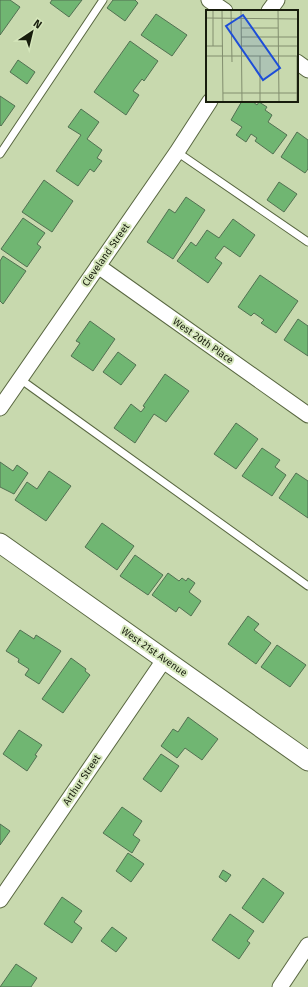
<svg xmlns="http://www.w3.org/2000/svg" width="308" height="987" viewBox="0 0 308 987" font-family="'Fira Sans',sans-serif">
	<rect width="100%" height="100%" fill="#c8d9ae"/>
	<!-- building -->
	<g fill="#70b672" stroke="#527152">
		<polygon points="0,0 10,0 20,7 0,35"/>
		<polygon points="52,0 82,0 69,17 50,3"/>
		<polygon points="113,0 135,0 138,3 125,21 107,8"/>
		<polygon points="156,14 187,35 172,56 141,35"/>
		<polygon points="130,41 158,61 144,81 142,79 133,91 139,95 126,115 94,92"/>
		<polygon points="18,60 35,72 27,84 10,72"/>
		<polygon points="0,96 15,106 1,126 0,125"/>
		<polygon points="242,101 252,101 257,105 259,102 267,107 265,110 272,115 268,122 287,135 273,154 255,141 257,138 251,134 246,142 236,135 242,127 231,120"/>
		<polygon points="81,109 99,122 87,139 102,150 97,158 102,161 94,172 90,169 78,186 56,171 81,135 68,127"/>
		<polygon points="297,132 308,140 308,169 305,173 281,157"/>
		<polygon points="44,180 73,201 52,232 22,212"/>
		<polygon points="279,182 297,194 284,212 267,200"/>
		<polygon points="186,197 205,210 173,259 147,242 169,209 175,213"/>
		<polygon points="23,218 45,233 37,244 41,247 27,267 1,249"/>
		<polygon points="233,219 255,235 240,257 224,246 215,258 222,263 208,283 177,261 191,242 196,246 207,230 219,238"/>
		<polygon points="3,256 26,271 3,304 0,301 0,261"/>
		<polygon points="260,275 298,301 276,333 261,323 264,320 254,313 251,316 238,307"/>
		<polygon points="298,319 308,326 308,356 284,340"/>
		<polygon points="90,321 115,339 93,371 71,356 80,343 76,341"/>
		<polygon points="118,352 136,365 121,385 103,372"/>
		<polygon points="165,374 189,391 166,422 154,414 135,443 114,428 131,404 141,412 145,407 143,406"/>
		<polygon points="236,423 258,439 236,469 214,454"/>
		<polygon points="262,448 280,460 275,467 286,475 272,496 242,476"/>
		<polygon points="0,462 13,471 17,465 28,473 14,494 0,487"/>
		<polygon points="49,471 71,486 46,521 15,500 27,482 37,489"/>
		<polygon points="296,473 308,481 308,518 279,498"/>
		<polygon points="102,523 134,546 117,570 85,547"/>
		<polygon points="135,555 163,575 148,595 120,576"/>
		<polygon points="168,573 179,581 182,578 186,581 188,578 195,583 189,592 201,601 191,616 179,607 176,612 152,595"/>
		<polygon points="248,616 259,624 254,630 271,643 256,664 228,644"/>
		<polygon points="20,630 34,639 36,635 61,651 39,684 25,675 29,669 18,662 19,659 6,651"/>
		<polygon points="277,645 306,665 290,687 261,667"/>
		<polygon points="71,658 86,669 85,671 90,675 63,713 42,699"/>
		<polygon points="188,717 218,739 202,760 185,748 177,758 161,746 173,729 178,732"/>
		<polygon points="19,730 42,745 35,755 37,756 27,771 3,754"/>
		<polygon points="161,754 179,766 161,792 143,779"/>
		<polygon points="122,807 142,821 133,835 140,840 132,853 103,833"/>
		<polygon points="0,824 10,831 0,845"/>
		<polygon points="128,853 144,864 131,882 116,871"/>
		<polygon points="223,870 231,875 226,882 219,877"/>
		<polygon points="263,878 284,893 263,923 242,908"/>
		<polygon points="62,897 82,911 74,922 82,928 72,943 44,924"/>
		<polygon points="230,914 254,931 247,941 250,943 239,959 212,940"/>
		<polygon points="112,927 127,938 116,952 101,941"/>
		<polygon points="16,964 37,978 31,987 0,987"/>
	</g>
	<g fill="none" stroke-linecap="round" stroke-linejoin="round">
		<defs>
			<g id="service">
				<polyline points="177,152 308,242"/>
				<polyline points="0,154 103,0"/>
				<polyline points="20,379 308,586"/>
			</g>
			<g id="minor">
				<polyline points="209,0 225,11"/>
				<polyline points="269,11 277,0"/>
				<polyline points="297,62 308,70"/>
				<polyline points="98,266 308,415"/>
				<polyline points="0,408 177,152 210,101"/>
				<polyline points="0,900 164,660"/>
				<polyline points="280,987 308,945"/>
			</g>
			<polyline id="tertiary" points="0,543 308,761"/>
		</defs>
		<!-- service casing -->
		<use href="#service" stroke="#596741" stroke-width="9"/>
		<!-- minor casing -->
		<use href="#minor" stroke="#596741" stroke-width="17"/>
		<!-- tertiary casing -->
		<use href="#tertiary" stroke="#596741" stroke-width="21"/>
		<!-- service -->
		<use href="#service" stroke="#fff" stroke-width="7"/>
		<!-- minor -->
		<use href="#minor" stroke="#fff" stroke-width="15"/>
		<!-- tertiary -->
		<use href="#tertiary" stroke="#fff" stroke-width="19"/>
	</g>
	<g text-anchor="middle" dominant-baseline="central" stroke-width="4" stroke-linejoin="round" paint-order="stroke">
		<!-- street labels -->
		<g font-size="10" fill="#181d0d" stroke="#d5e6bb">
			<text transform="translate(106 255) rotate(-55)">Cleveland Street</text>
			<text transform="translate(203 341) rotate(35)">West 20th Place</text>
			<text transform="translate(154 652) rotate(35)">West 21st Avenue</text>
			<text transform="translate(82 780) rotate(-56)">Arthur Street</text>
		</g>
	</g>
	<!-- overview -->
	<g transform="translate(206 10)">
		<rect width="92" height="92" fill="#c8d9ae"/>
		<path fill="none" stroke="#828e6e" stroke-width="1" d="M16,0L17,92M25,0L26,52M35,0L36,92M72,0L73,92M0,8L92,9M35,18H72M35,27H92M0,36H17M7,36V0M35,36H92M0,46H92M54,46V92M91,46V92M17,83H92"/>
		<path fill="#1d4ed8" fill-opacity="0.15" stroke="#1d4ed8" stroke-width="2" d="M37,5L74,58L57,70L20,16Z"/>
		<rect width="92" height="92" fill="none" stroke="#181d0d" stroke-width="2"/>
	</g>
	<!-- north arrow -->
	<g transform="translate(32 32) rotate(35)" stroke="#d5e6bb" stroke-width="3" paint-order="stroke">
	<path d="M0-3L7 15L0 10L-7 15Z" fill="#181d0d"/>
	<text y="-6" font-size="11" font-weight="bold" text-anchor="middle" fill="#181d0d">N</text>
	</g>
</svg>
